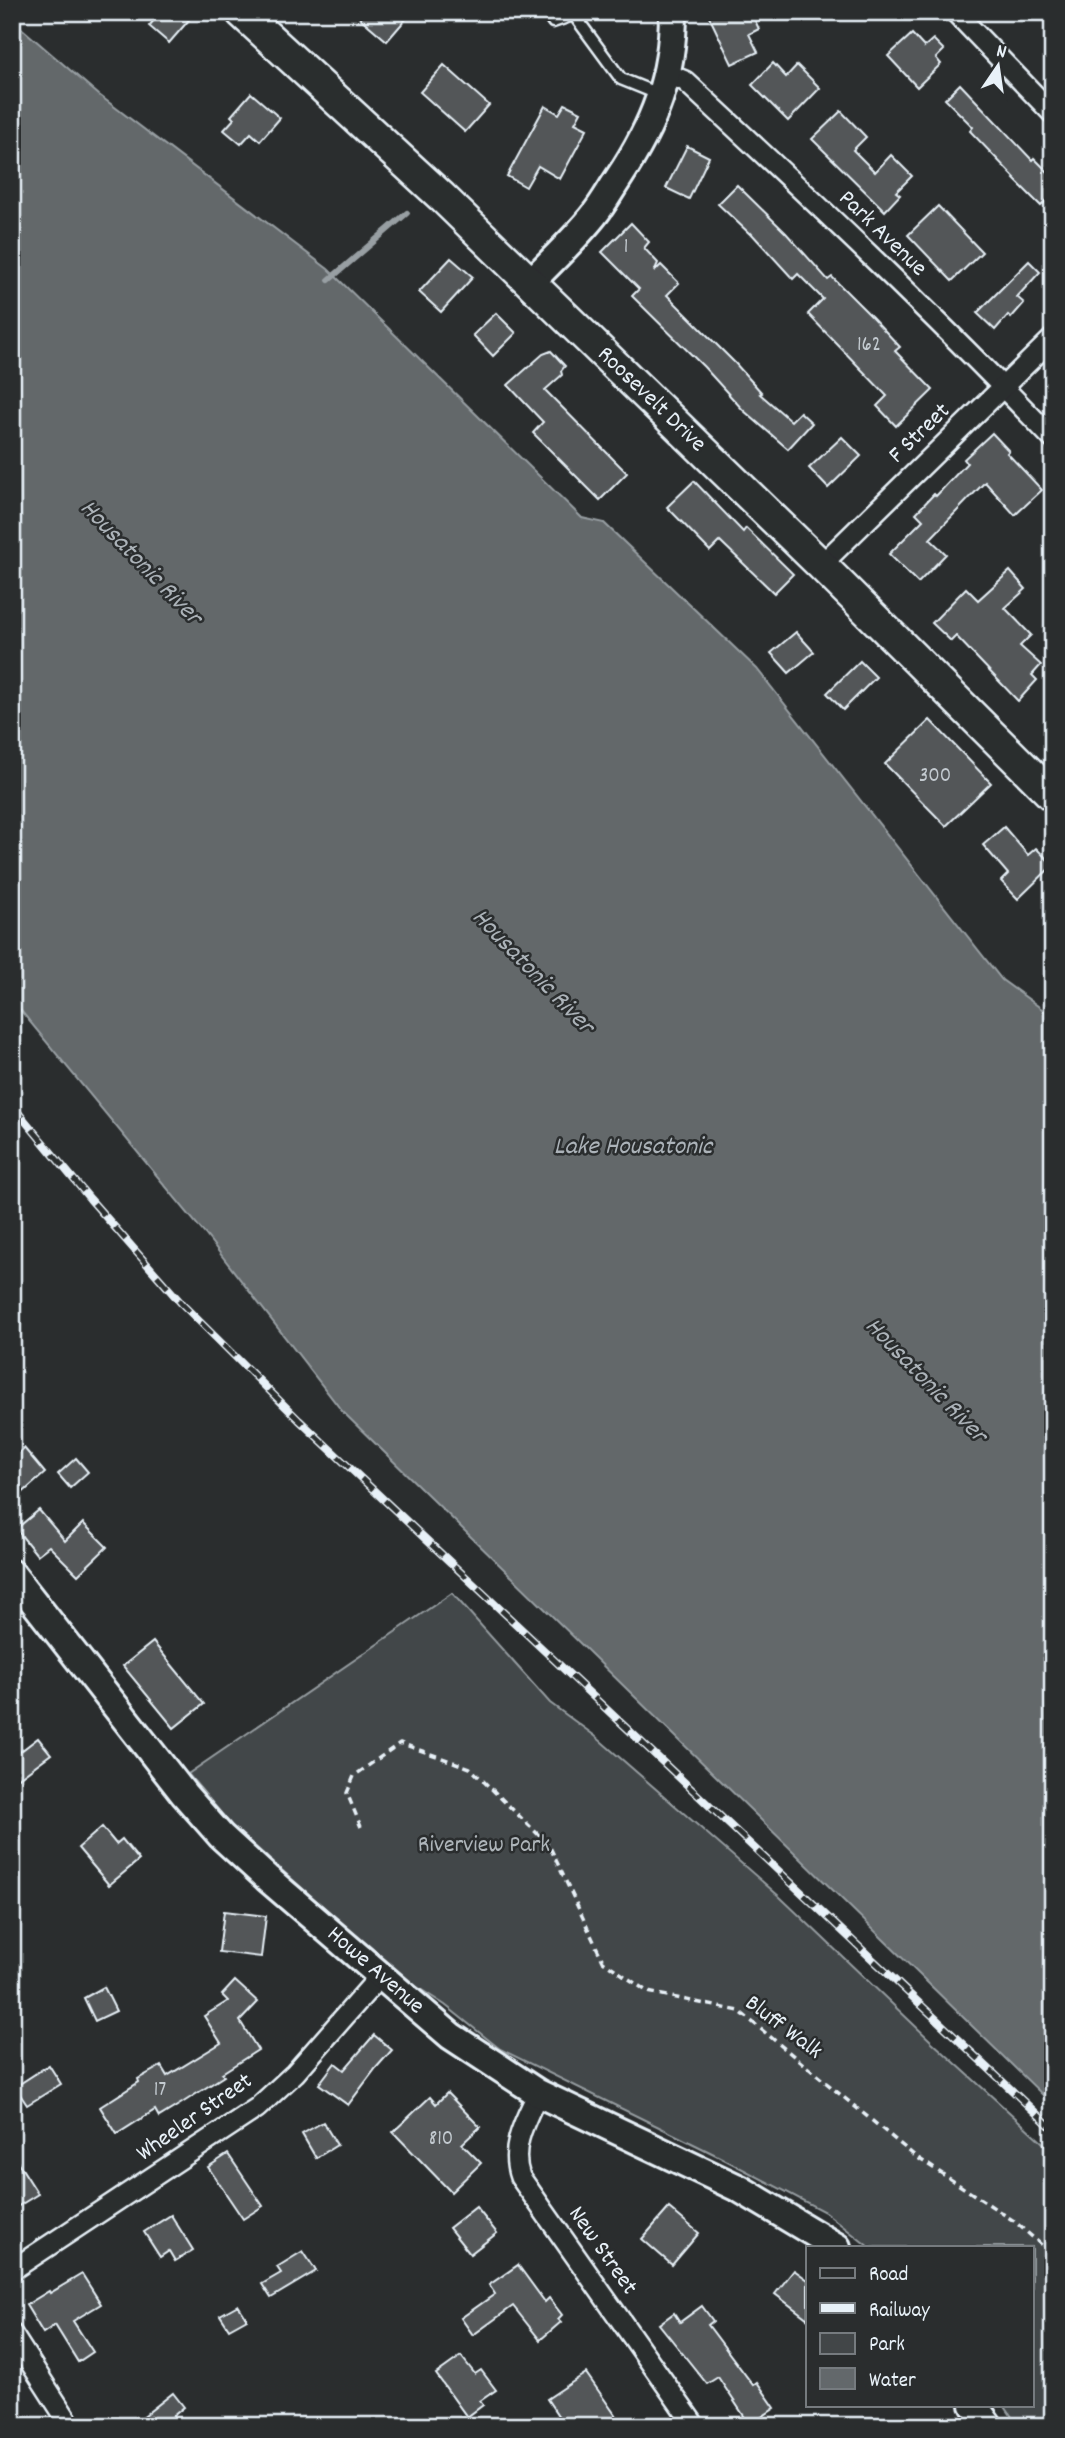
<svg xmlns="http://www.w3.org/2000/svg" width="1065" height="2438" viewBox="0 0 1065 2438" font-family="Dekko,sans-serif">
	<rect width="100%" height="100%" fill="#2a2d2e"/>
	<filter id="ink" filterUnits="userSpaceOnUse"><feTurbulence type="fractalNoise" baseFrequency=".0143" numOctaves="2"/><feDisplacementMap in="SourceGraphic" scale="14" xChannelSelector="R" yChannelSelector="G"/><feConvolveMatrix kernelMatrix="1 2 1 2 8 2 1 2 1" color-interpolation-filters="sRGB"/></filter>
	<g filter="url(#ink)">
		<!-- green -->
		<polygon fill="#424648" stroke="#959ca0" stroke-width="2" points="452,1593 550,1703 595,1736 780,1897 932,2042 1053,2152 1053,2426 1018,2426 1004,2405 1032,2405 1032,2247 869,2247 825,2212 714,2154 500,2049 445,2005 383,1965 337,1919 232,1826 188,1774"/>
		<!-- water -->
		<polygon fill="#63686b" stroke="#989fa3" stroke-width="2" points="12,20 99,95 328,269 582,518 604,523 757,669 1002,980 1053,1017 1053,2105 342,1411 205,1234 12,1000"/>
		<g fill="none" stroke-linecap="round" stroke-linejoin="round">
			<!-- stream -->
			<polyline stroke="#989fa3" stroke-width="6" points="329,280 407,213"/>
		</g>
		<!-- building -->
		<g fill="#535759" stroke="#e8f1f8" stroke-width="2">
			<polygon points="161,12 181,12 189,20 169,43 149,26"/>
			<polygon points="353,12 412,12 387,41"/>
			<polygon points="707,12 751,12 759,29 749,34 758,52 732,64"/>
			<polygon points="912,34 924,47 933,39 944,50 936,58 941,64 917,87 888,56"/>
			<polygon points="773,63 786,77 797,65 820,88 788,121 752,85"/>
			<polygon points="444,65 489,105 465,132 420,92"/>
			<polygon points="960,84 1032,160 1034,158 1053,177 1053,194 1041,206 1014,179 1015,178 970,131 973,127 945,99"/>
			<polygon points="251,93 280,118 260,141 251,133 241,144 224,130 234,119 231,116"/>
			<polygon points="565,104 581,112 575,123 587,129 560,179 538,166 526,187 507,176 545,106 559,114"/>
			<polygon points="841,111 866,137 853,150 875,172 891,155 912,176 896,192 900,195 885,211 812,139"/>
			<polygon points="687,146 709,157 689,199 666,188"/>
			<polygon points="737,185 786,233 828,280 832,277 871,316 900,347 895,351 933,390 896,426 877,406 887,396 808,314 823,299 798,274 793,279 751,233 750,234 718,204"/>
			<polygon points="938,206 982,252 952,281 908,235"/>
			<polygon points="631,223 649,242 644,248 658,263 654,272 661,265 679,283 667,295 735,363 762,393 760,394 791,421 800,412 812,423 788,449 743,410 704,367 632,296 639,289 602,252"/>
			<polygon points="451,258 473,277 441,312 419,292"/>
			<polygon points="1029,261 1040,272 1017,297 1024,303 1011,318 1008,315 995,330 977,313"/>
			<polygon points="496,313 516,333 493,356 473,335"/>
			<polygon points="551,351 565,366 561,371 562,375 545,390 627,473 600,500 533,433 543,422 508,385 543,354"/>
			<polygon points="992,433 1009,451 1007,453 1042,490 1015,515 985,482 930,539 946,554 918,583 889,554 923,520 916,513 934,494 936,496 967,463 964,459"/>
			<polygon points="842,437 861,456 828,488 809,468"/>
			<polygon points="694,481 743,532 746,528 793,574 774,593 720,541 710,551 667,507"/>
			<polygon points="1010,571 1026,589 1005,608 1031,635 1020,646 1041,665 1032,675 1037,680 1018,701 956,636 951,641 932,623 966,588 978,600"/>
			<polygon points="796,632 814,652 789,673 771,653"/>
			<polygon points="860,661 876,677 843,710 827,693"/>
			<polygon points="930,720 991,783 946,826 885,764"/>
			<polygon points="1004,827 1028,855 1036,848 1053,865 1018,899 1001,881 1008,874 983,845"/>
			<polygon points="24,1448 45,1473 20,1495 12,1485 12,1459"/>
			<polygon points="76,1458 88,1472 70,1488 58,1474"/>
			<polygon points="39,1510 65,1541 83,1523 107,1547 78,1575 49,1546 37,1555 16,1529"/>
			<polygon points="153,1642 204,1704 174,1728 123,1666"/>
			<polygon points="38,1738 51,1754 12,1783 12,1758"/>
			<polygon points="102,1827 116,1844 122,1839 139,1860 109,1885 78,1848"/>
			<polygon points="224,1911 266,1916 261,1957 219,1952"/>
			<polygon points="235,1981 258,2002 240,2021 258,2050 222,2073 224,2076 182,2103 159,2117 155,2110 117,2134 100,2107 139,2082 138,2079 161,2066 167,2076 221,2043 204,2016 228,2001 222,1995"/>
			<polygon points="104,1987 116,2011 95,2021 84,1998"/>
			<polygon points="374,2035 392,2050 376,2068 348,2105 319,2084 335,2063 344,2070"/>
			<polygon points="49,2065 61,2084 27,2105 15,2087"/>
			<polygon points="447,2093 480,2127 462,2144 481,2163 451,2192 393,2132 430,2097 436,2104"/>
			<polygon points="323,2122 337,2145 316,2158 302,2134"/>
			<polygon points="12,2153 38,2194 12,2210"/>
			<polygon points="228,2154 263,2206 243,2219 208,2167"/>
			<polygon points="476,2207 497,2233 470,2254 449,2228"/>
			<polygon points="669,2208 699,2233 672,2265 642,2239"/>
			<polygon points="171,2215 193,2250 175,2261 169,2251 160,2257 144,2232"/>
			<polygon points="303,2251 316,2271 271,2298 262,2284 281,2273 277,2267"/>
			<polygon points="518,2265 545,2302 549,2298 562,2315 558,2319 561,2322 540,2340 513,2306 473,2335 461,2318 495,2294 489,2285"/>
			<polygon points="794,2270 808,2280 808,2319 775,2294"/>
			<polygon points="82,2274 101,2304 73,2321 93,2352 78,2362 55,2325 43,2333 26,2305 49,2291 50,2293"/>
			<polygon points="238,2305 247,2319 229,2329 220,2315"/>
			<polygon points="702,2306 713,2321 708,2325 753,2385 757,2382 775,2408 750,2425 718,2377 707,2384 659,2324 674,2313 680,2322"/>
			<polygon points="461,2356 475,2374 481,2370 496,2390 480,2401 483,2405 467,2417 436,2374"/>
			<polygon points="586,2373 623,2426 565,2426 547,2399"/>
			<polygon points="173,2393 184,2407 161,2426 131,2426"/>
		</g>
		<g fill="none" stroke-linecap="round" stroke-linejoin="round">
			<defs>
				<g id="lane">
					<polyline points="546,12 553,22 582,12"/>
					<polyline points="574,15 621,79 658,94"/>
				</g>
				<g id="street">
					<polyline points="955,12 1053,114"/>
					<path d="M668,74L685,81C810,197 935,315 1053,439"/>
					<polyline points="821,565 1053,338"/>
					<path d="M538,2093C526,2119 509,2147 520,2177L695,2426"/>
					<polyline points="12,2270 257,2108 295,2073 380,1976"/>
					<polyline points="12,2334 71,2426"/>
				</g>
				<g id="secondary">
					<path d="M531,282C552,260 575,239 594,215C603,204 610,191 618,179C654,125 673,77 673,12"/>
					<polyline points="12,1574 184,1794 221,1836 267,1878 451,2036 538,2093 740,2189 837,2247"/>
					<polyline points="974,2405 989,2426"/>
				</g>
				<polyline id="primary" points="241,12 442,197 821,565 1053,796"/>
			</defs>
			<!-- lane casing -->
			<use href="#lane" stroke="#e8f1f8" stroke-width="15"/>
			<!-- street casing -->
			<use href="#street" stroke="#e8f1f8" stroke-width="24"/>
			<!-- secondary casing -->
			<use href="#secondary" stroke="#e8f1f8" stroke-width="32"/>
			<!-- primary casing -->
			<use href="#primary" stroke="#e8f1f8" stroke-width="35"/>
			<!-- path -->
			<polyline stroke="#e8f1f8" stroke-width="3.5" stroke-dasharray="7 5" stroke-linecap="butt" points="361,1827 347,1793 354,1776 400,1743 470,1768 549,1845 603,1961 648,1992 739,2011 915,2156 1014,2221 1053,2255"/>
			<!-- lane -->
			<use href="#lane" stroke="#2a2d2e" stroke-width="10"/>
			<!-- street -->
			<use href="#street" stroke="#2a2d2e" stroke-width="19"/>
			<!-- secondary -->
			<use href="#secondary" stroke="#2a2d2e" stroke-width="26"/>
			<!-- primary -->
			<use href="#primary" stroke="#2a2d2e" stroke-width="30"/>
			<defs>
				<polyline id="rail" points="12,1105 90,1199 182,1304 299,1420 1053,2129"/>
			</defs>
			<!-- rail casing -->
			<use href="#rail" stroke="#e8f1f8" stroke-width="8"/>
			<!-- rail -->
			<use href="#rail" stroke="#2a2d2e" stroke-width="5" stroke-dasharray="16" stroke-linecap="butt"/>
		</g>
	</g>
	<g text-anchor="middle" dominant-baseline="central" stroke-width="5" stroke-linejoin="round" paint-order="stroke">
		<!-- number labels -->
		<g font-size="21" fill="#c3cad0">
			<text x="626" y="248">1</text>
			<text x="869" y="346">162</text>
			<text x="935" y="777">300</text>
			<text x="160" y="2091">17</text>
			<text x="441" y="2140">810</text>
		</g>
		<!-- street labels -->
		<g font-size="24" fill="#e8f1f8" stroke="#2a2d2e">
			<text transform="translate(882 234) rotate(44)">Park Avenue</text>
			<text transform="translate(651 400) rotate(44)">Roosevelt Drive</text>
			<text transform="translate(920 434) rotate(-44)">F Street</text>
			<text transform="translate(375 1971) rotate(41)">Howe Avenue</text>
			<text transform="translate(783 2028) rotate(37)">Bluff Walk</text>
			<text transform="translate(195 2118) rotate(-35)">Wheeler Street</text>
			<text transform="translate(602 2251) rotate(55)">New Street</text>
		</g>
		<!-- park labels -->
		<g font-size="24" fill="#aeb5ba" stroke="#2a2d2e">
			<text x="484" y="1846">Riverview Park</text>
		</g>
		<!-- water labels -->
		<g font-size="26" font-style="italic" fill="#acb3b9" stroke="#2a2d2e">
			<text transform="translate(140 563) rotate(46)">Housatonic River</text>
			<text transform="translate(532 972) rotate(46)">Housatonic River</text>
			<text x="633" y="1147">Lake Housatonic</text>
			<text transform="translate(925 1381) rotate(46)">Housatonic River</text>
		</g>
	</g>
	<!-- margin -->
	<rect width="1065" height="2438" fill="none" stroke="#2a2d2e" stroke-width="42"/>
	<rect x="21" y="21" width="1023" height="2396" fill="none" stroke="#e8f1f8" stroke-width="2.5" filter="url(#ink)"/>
	<!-- legend -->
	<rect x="806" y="2246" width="228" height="161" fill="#2a2d2e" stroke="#767b7f" stroke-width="2"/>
	<rect x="820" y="2268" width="35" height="10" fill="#2a2d2e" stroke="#767b7f" stroke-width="2"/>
	<text x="869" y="2280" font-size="21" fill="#e8f1f8">Road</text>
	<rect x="820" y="2303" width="35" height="10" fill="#e8f1f8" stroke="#767b7f" stroke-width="2"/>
	<text x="869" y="2316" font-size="21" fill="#e8f1f8">Railway</text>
	<rect x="820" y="2333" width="35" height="21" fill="#424648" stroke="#767b7f" stroke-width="2"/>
	<text x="869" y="2350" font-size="21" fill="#e8f1f8">Park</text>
	<rect x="820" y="2368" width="35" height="21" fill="#63686b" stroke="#767b7f" stroke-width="2"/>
	<text x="869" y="2386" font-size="21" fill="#e8f1f8">Water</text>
	<!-- north arrow -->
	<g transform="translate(998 66) rotate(13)" stroke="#2a2d2e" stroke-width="5" paint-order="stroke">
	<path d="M0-5L12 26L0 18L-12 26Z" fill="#e8f1f8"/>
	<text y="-10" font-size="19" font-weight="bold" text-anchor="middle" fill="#e8f1f8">N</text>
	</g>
</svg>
